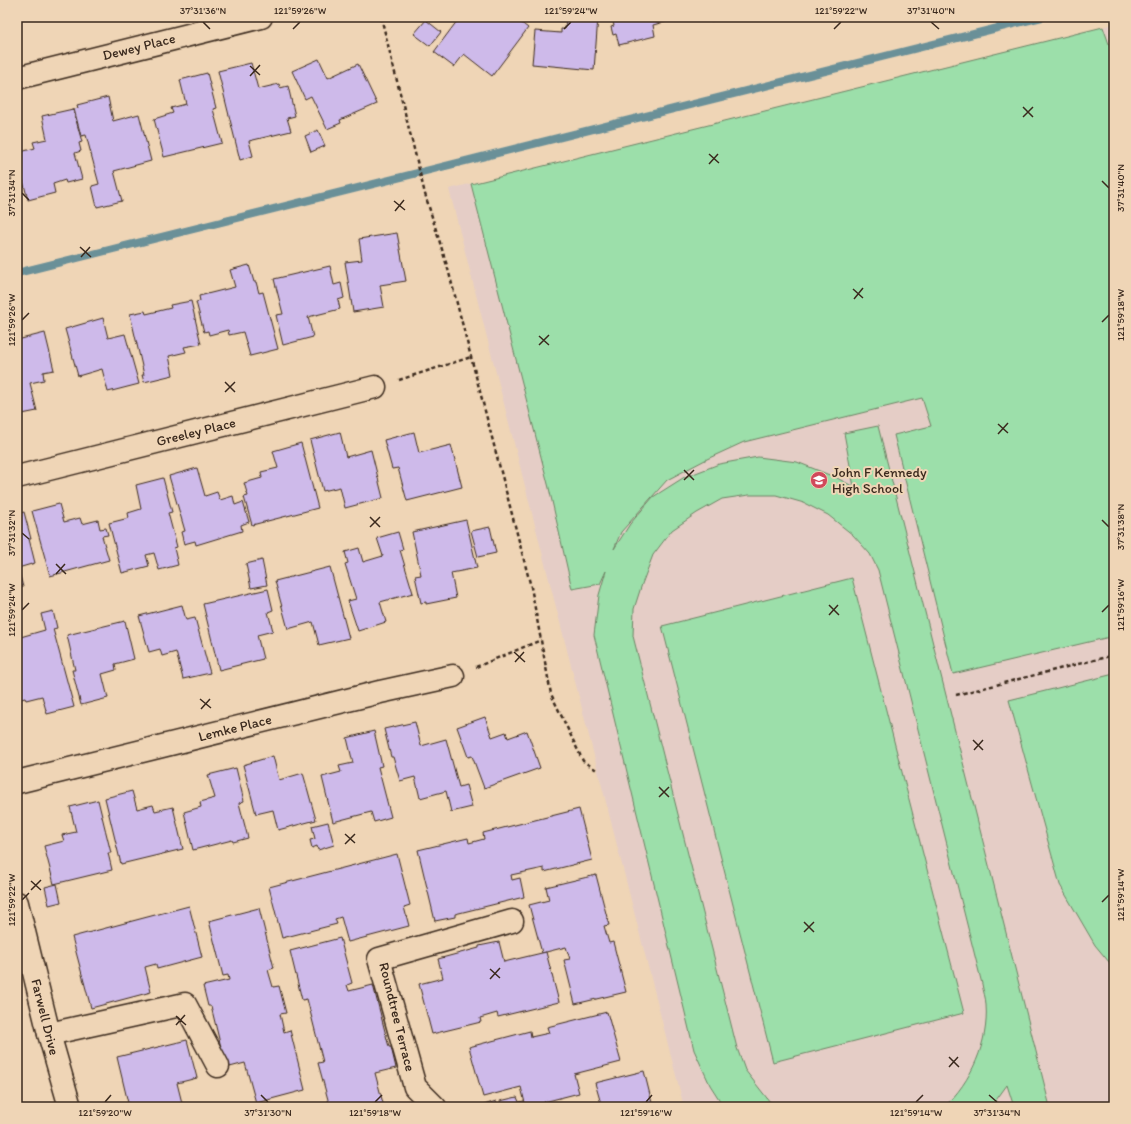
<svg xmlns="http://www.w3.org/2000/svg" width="1131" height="1124" viewBox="0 0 1131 1124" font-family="Itim,sans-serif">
	<rect width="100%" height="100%" fill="#efd5b6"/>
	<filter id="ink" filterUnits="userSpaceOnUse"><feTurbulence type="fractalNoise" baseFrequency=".025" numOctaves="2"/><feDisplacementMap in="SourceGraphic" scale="8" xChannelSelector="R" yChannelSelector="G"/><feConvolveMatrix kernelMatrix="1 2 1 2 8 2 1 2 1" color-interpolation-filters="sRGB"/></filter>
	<g filter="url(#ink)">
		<!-- built -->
		<polygon fill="#e5cdc6" points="1114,24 1114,1107 684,1107 449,189"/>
		<!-- green -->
		<g fill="#9cdfaa" stroke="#6c8464">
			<path d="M1103,27L1114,58V636L953,674L894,435L931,426L922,398L744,442L707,459L667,480L621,532L614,549L630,524L653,497L683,478L719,464L758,457L797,462L837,478L854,487L844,433L878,426L1050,1107H1014L1007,1085L991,1107H944C971,1082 989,1042 986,1005C986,998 983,991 982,984L878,570L870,554L853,535L828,515L804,503L776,495H749L722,499L697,513L672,530L653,555L642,584L634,609L633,636L737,1048L745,1070L770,1102L777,1107H724L710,1085L694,1050L594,635L599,595L606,571L600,584L572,589L549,488L471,184Z"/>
			<polygon points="852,578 964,1013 773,1062 662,626"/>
			<polygon points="1114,674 1114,968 1095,945 1060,885 1009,700"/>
		</g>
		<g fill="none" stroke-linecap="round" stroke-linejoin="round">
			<!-- stream -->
			<polyline stroke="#6a9098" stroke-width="8" points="17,273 1042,17"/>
		</g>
		<!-- building -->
		<g fill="#cebaea" stroke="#3b2a1e">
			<polygon points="17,17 34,17 18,21"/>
			<polygon points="460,17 514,17 528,28 492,76 464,54 454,67 434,52"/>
			<polygon points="566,17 598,17 594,70 532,64 535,31 561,33 561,29 565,29"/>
			<polygon points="612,17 675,17 676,19 653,25 655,36 619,45 616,34 613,35 611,27 614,26"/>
			<polygon points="710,17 727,17 711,21"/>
			<polygon points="426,20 441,32 430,46 414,34"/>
			<polygon points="319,59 328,78 358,64 377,104 340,120 341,123 327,129 311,96 305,99 292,71"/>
			<polygon points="251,63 258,89 279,84 280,88 288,86 295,116 287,118 291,131 249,141 253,156 240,160 218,71"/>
			<polygon points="207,73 216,108 213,109 222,143 164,157 154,119 173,113 171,108 186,104 180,80"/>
			<polygon points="108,97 113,121 139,114 151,161 114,171 122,201 97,207 92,186 99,184 86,135 81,136 74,109 78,108 77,105"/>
			<polygon points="73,109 82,142 79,143 81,151 75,153 82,179 66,183 65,180 53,184 55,193 28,200 21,173 17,175 17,160 19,159 17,153 35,148 33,142 47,139 42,116"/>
			<polygon points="318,130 325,146 311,152 305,136"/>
			<polygon points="397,233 406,281 380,285 384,307 353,312 345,262 362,260 359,239"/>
			<polygon points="249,265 254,282 256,282 259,293 263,292 278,349 250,356 243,332 229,335 228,330 209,335 208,331 204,332 196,302 200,301 199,296 235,287 230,270"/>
			<polygon points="330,266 334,285 341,283 344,298 338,300 340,309 308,317 313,337 283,345 276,315 283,314 274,279"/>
			<polygon points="191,301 201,344 184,347 186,352 169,356 173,375 144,382 142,375 144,375 130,314 145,311 146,314 171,308 170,305"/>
			<polygon points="103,318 108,338 125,334 139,384 108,392 102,369 78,376 65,329"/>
			<polygon points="45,333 54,370 43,372 44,380 30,383 37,411 17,415 17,340"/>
			<polygon points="340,432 346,457 371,450 383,498 345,508 340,487 323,491 310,440"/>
			<polygon points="414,432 419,453 451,445 462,487 407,501 398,468 392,469 384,440"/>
			<polygon points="301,443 318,508 252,525 244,497 248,496 244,483 262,478 261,472 278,468 273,451"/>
			<polygon points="197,468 205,496 217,492 220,500 233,496 235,505 243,502 249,522 241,525 242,531 196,545 195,541 184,544 181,532 185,531 169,476"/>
			<polygon points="163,478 172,512 168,513 177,547 174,548 178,565 159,570 154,553 146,555 149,566 122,573 109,523 129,518 128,513 141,509 136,485"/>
			<polygon points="59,504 64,522 80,518 82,524 98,520 100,529 106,528 108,535 102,536 109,560 50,576 32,511"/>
			<polygon points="24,512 31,539 29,539 35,563 18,568 23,587 17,589 17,514"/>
			<polygon points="466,520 477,568 451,573 456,598 426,604 426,602 421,603 415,576 421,575 412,532"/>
			<polygon points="490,527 496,553 478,557 471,531"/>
			<polygon points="398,532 403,549 400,550 413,593 380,602 386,622 358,631 348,601 356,599 345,564 348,563 345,552 359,548 363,562 383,556 377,538"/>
			<polygon points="262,560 267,585 251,588 246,564"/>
			<polygon points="330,567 349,638 319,645 313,622 288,629 275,581"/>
			<polygon points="268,589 273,610 268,612 273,631 257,635 263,659 219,670 203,604"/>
			<polygon points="182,605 186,620 195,618 210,673 183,679 176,652 162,656 160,649 149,652 139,616"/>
			<polygon points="53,611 57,628 53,629 74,707 47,714 42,696 26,700 25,698 17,700 17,638 45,630 41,614"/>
			<polygon points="125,621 134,659 115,664 116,670 102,674 108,698 81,705 72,670 75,670 67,635"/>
			<polygon points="485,717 492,737 506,732 508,738 527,731 540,768 484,788 472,756 468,757 457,727"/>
			<polygon points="415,722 421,746 446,739 459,787 466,785 472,807 451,812 446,791 420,798 415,777 400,781 393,757 391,757 384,729"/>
			<polygon points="374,731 382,766 378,767 391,817 374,822 371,812 333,822 322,777 341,772 339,766 353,763 347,738"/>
			<polygon points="273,756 279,780 303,773 316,820 278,830 273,810 256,814 243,765"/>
			<polygon points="236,768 244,801 239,803 248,838 233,842 232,840 193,850 184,812 201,807 200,802 215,798 208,775"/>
			<polygon points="132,791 137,809 153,805 155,811 173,807 183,849 121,864 105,798"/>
			<polygon points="98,800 111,853 108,853 112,870 54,884 44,846 64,841 62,835 76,832 70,807"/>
			<polygon points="579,809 592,860 544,872 544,868 511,875 512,880 520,878 524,897 455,914 455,917 435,921 418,850 468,838 469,843 484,839 483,833"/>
			<polygon points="328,822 334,845 318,850 317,846 312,848 310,840 315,839 312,826"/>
			<polygon points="397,854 410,905 404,907 409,926 348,942 341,917 335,919 337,924 282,938 269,887"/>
			<polygon points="596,875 609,925 604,926 609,943 613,942 626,992 575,1004 564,960 570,959 566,947 542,953 529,905 549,900 546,887"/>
			<polygon points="57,884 61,902 49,905 45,887"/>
			<polygon points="189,906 202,957 157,969 156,964 145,967 151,992 91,1008 72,937"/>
			<polygon points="259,908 274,968 268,970 273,987 279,986 286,1013 280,1014 284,1032 290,1030 305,1090 256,1103 245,1063 226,1068 211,1006 208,1006 203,986 229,980 228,975 223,976 209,921"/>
			<polygon points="340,938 352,983 347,985 349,991 373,985 389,1047 391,1047 396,1068 375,1073 384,1107 330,1107 318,1063 323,1062 307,999 302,1000 290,951"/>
			<polygon points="499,942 504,962 546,952 559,1002 498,1017 497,1013 480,1018 481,1022 432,1034 419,984 443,978 438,959 479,948 479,946"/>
			<polygon points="607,1012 621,1062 574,1074 579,1093 544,1102 545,1105 537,1107 526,1107 521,1087 483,1097 469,1047 530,1031 531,1037 549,1033 547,1027"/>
			<polygon points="187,1040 197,1078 177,1083 183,1107 129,1107 117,1057"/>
			<polygon points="644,1071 653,1107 602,1107 595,1083"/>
			<polygon points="517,1097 519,1102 524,1101 526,1107 499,1107 502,1106 500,1101"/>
			<polygon points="496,1101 497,1107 485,1107 484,1105"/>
		</g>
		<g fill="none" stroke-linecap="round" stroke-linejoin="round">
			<defs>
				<g id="minor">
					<polyline points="17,78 261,17"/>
					<polyline points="17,477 375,387"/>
					<polyline points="17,782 380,692 453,676"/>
					<polyline points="17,903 49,1034 70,1107"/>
					<polyline points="49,1034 185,1004 218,1066"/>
					<polyline points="435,1107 415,1087 379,959 512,921"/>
				</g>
			</defs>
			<!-- minor casing -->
			<use href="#minor" stroke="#3b2a1e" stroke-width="25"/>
			<!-- path -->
			<g stroke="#3b2a1e" stroke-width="2.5" stroke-dasharray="4 3" stroke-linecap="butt">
				<polyline points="381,17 414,149 425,194 448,269 531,587 551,694 583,761 598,771"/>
				<polyline points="399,380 471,357"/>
				<polyline points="476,667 541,640"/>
				<polyline points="956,695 1114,655"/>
			</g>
			<!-- minor -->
			<use href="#minor" stroke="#efd5b6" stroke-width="22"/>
		</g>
	</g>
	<!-- ticks -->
	<path fill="none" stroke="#3b2a1e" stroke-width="1.5" d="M203,22L210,29M931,22L939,29M293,29L300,22M564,29L571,22M834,29L841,22M250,66L260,75M250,76L260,65M1023,107L1033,117M1023,117L1033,107M709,154L719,163M709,164L718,154M1102,181L1109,188M22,193L29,200M394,201L405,210M395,211L404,200M80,247L91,257M81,257L90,247M853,289L863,298M854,299L863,288M22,320L29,313M1102,322L1109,315M539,336L549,345M539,345L549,335M225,382L235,392M225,392L235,382M998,424L1008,433M998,434L1008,423M684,470L694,480M684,480L694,470M370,517L380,527M1102,520L1109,527M370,527L380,517M22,533L29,539M56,564L66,574M56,574L65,564M829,605L839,615M22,610L29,603M1102,612L1109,605M829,615L838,605M514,652L525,662M515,662L524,652M200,699L211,708M201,709L210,699M973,740L983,750M974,750L983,740M659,787L669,797M659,797L669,787M345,834L355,843M345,844L355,834M31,881L41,890M31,890L41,880M22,900L29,893M1102,902L1109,895M804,922L814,932M804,932L814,922M490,969L500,978M490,979L500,968M176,1016L186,1025M176,1025L185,1015M949,1057L959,1067M949,1067L958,1057M261,1095L268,1102M989,1095L997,1102M105,1102L111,1095M375,1102L382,1095M646,1102L652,1095M916,1102L923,1095"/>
	<!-- icons -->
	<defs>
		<symbol id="school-disc" viewBox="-11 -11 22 22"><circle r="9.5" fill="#d1495b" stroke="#efd5b6"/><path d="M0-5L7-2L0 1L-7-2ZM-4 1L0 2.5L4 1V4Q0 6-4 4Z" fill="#fff"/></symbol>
	</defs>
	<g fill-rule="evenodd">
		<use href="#school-disc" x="809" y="470" width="20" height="20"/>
	</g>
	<g text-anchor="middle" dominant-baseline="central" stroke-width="4" stroke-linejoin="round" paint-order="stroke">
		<!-- street labels -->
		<g font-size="14" fill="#3b2a1e" stroke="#efd5b6">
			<text transform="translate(139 47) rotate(-14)">Dewey Place</text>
			<text transform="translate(196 432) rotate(-14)">Greeley Place</text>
			<text transform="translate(235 728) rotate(-14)">Lemke Place</text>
			<text transform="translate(45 1017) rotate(76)">Farwell Drive</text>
			<text transform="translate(397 1017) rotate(76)">Roundtree Terrace</text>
		</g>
		<!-- poi labels -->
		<g font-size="14" fill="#3b2a1e" stroke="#efd5b6" text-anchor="start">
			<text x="832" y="472">John F Kennedy<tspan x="832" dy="16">High School</tspan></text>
		</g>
	</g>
	<!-- margin -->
	<rect width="1131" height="1124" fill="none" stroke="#efd5b6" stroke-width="44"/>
	<rect x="22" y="22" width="1087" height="1080" fill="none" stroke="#3b2a1e" stroke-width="1.5"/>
	<g font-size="10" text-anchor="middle" fill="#3b2a1e">
		<text x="203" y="14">37°31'36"N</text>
		<text x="300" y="14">121°59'26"W</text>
		<text x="571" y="14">121°59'24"W</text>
		<text x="841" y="14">121°59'22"W</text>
		<text x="931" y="14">37°31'40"N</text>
		<text transform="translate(1120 188) rotate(-90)" y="4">37°31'40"N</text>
		<text transform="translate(11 193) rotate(-90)" y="4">37°31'34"N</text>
		<text transform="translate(1120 315) rotate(-90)" y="4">121°59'18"W</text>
		<text transform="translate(11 320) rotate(-90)" y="4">121°59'26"W</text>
		<text transform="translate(1120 527) rotate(-90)" y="4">37°31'38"N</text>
		<text transform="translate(11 533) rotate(-90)" y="4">37°31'32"N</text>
		<text transform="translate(1120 605) rotate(-90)" y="4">121°59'16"W</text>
		<text transform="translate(11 610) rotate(-90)" y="4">121°59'24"W</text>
		<text transform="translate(1120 895) rotate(-90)" y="4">121°59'14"W</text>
		<text transform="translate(11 900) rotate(-90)" y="4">121°59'22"W</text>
		<text x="105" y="1116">121°59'20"W</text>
		<text x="268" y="1116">37°31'30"N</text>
		<text x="375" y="1116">121°59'18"W</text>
		<text x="646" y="1116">121°59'16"W</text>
		<text x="916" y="1116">121°59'14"W</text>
		<text x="997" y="1116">37°31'34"N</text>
	</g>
</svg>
